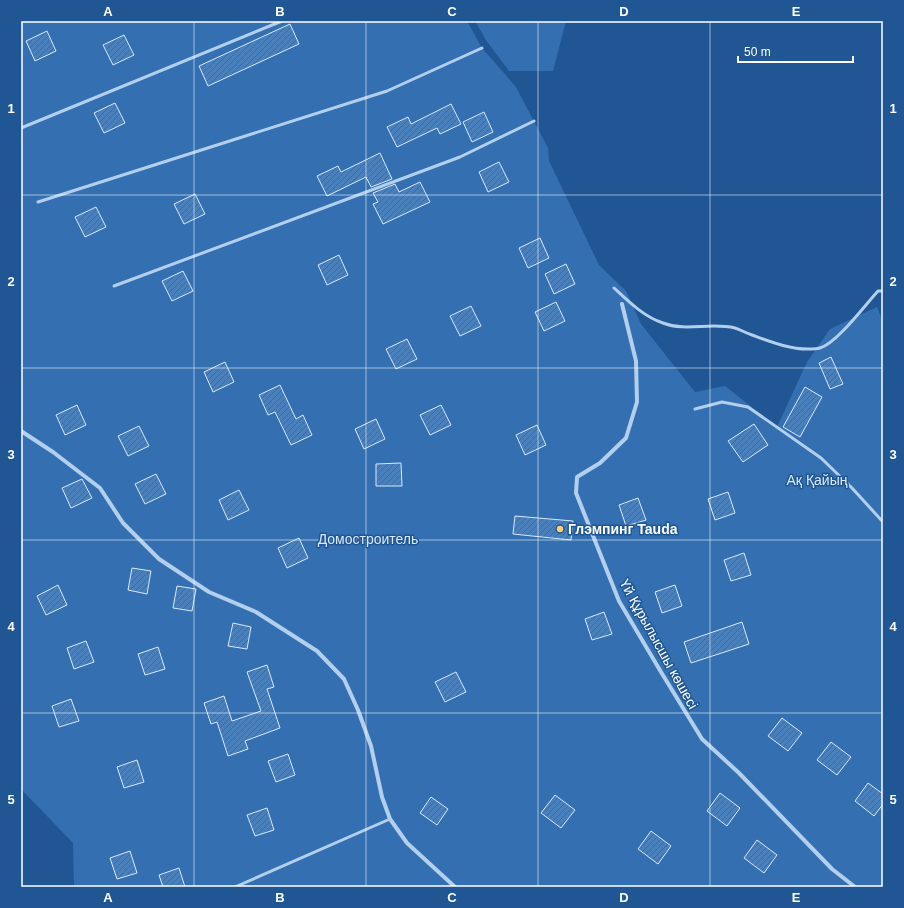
<svg xmlns="http://www.w3.org/2000/svg" width="904" height="908" viewBox="0 0 904 908" font-family="Arial,sans-serif">
	<defs>
		<pattern id="building-hatch" width="6" height="6" patternUnits="userSpaceOnUse"><rect width="6" height="6" fill="#497fba"/><path d="M-1 1l2-2M0 6l6-6M5 7l2-2" fill="none" stroke="#4a6888"/></pattern>
	</defs>
	<rect width="100%" height="100%" fill="#205694"/>
	<!-- garden -->
	<g fill="#3470b1">
		<polygon points="21,21 467,21 482,48 516,87 548,148 549,161 599,265 626,291 641,324 695,392 725,386 777,427 807,362 830,329 877,307 883,322 883,887 74,887 73,843 21,789"/>
		<polygon points="475,21 566,21 553,71 509,71 486,40"/>
	</g>
	<!-- building -->
	<g fill="url(#building-hatch)" stroke="#d9e9fa">
		<polygon points="290,24 299,44 208,86 199,66"/>
		<polygon points="47,31 56,51 35,61 26,41"/>
		<polygon points="124,35 134,55 113,65 103,45"/>
		<polygon points="115,103 125,123 104,133 94,113"/>
		<polygon points="451,104 461,124 440,134 437,128 397,147 387,127 408,117 411,124"/>
		<polygon points="484,112 493,132 472,142 463,122"/>
		<polygon points="380,153 392,179 371,187 366,177 327,196 317,176 338,166 341,172"/>
		<polygon points="499,162 509,182 488,192 479,172"/>
		<polygon points="420,182 430,202 383,224 373,204 378,202 373,193 395,184 399,192"/>
		<polygon points="195,194 205,214 184,224 174,204"/>
		<polygon points="96,207 106,227 85,237 75,217"/>
		<polygon points="540,238 549,258 528,268 519,248"/>
		<polygon points="339,255 348,275 327,285 318,265"/>
		<polygon points="566,264 575,284 554,294 545,274"/>
		<polygon points="183,271 193,291 172,301 162,281"/>
		<polygon points="556,302 565,321 544,331 535,312"/>
		<polygon points="471,306 481,326 460,336 450,316"/>
		<polygon points="407,339 417,359 396,369 386,349"/>
		<polygon points="831,357 843,384 830,389 819,363"/>
		<polygon points="225,362 234,382 213,392 204,372"/>
		<polygon points="280,385 296,419 303,415 312,435 291,445 275,412 268,415 259,395"/>
		<polygon points="805,387 822,397 800,437 783,427"/>
		<polygon points="77,405 86,425 65,435 56,415"/>
		<polygon points="441,405 451,425 430,435 420,415"/>
		<polygon points="376,419 385,439 364,449 355,429"/>
		<polygon points="754,424 768,445 743,462 728,441"/>
		<polygon points="537,425 546,445 525,455 516,435"/>
		<polygon points="139,426 149,446 128,456 118,436"/>
		<polygon points="401,463 402,486 376,486 376,464"/>
		<polygon points="156,474 166,494 145,504 135,484"/>
		<polygon points="82,479 92,498 71,508 62,488"/>
		<polygon points="239,490 249,510 228,520 219,500"/>
		<polygon points="728,492 735,513 715,520 708,499"/>
		<polygon points="638,498 646,520 626,526 619,505"/>
		<polygon points="515,516 573,521 571,540 513,534"/>
		<polygon points="299,538 308,558 287,568 278,548"/>
		<polygon points="744,553 751,575 731,581 724,560"/>
		<polygon points="132,568 151,571 147,594 128,590"/>
		<polygon points="58,585 67,605 46,615 37,596"/>
		<polygon points="675,585 682,606 662,613 655,592"/>
		<polygon points="177,586 196,589 192,611 173,608"/>
		<polygon points="604,612 612,634 592,640 585,619"/>
		<polygon points="742,622 749,644 691,663 684,642"/>
		<polygon points="233,623 251,627 247,649 228,646"/>
		<polygon points="86,641 94,662 74,669 67,648"/>
		<polygon points="158,647 165,669 145,675 138,654"/>
		<polygon points="267,665 274,687 267,689 280,728 245,741 248,749 228,756 217,722 211,724 204,703 224,696 232,721 261,711 247,672"/>
		<polygon points="456,672 466,692 445,702 435,682"/>
		<polygon points="71,699 79,721 59,727 52,706"/>
		<polygon points="782,718 802,733 788,751 768,736"/>
		<polygon points="831,742 851,757 837,775 817,760"/>
		<polygon points="288,754 295,775 276,782 268,761"/>
		<polygon points="137,760 144,782 124,788 117,767"/>
		<polygon points="868,783 883,794 883,804 874,816 855,801"/>
		<polygon points="720,793 740,808 727,826 707,811"/>
		<polygon points="555,795 575,810 561,828 541,813"/>
		<polygon points="431,797 448,809 437,825 420,813"/>
		<polygon points="267,808 274,830 255,836 247,815"/>
		<polygon points="651,831 671,846 658,864 638,849"/>
		<polygon points="757,840 777,855 764,873 744,858"/>
		<polygon points="130,851 137,873 117,879 110,858"/>
		<polygon points="179,868 185,887 163,887 159,875"/>
	</g>
	<g fill="none" stroke-linecap="round" stroke-linejoin="round">
		<!-- service -->
		<g stroke="#b3cfee" stroke-width="3">
			<polyline points="21,128 282,21"/>
			<polyline points="38,202 387,91 482,48"/>
			<polyline points="114,286 460,157 534,121"/>
			<path d="M614,288C628,301 644,317 663,323C686,332 710,322 735,328C741,330 746,333 752,335C771,342 791,350 811,349C814,349 817,349 820,348C837,343 865,305 878,291H883"/>
			<polyline points="695,409 722,402 748,407 821,458 852,488 883,522"/>
			<polyline points="235,887 390,819"/>
		</g>
		<!-- minor -->
		<g stroke="#b3cfee" stroke-width="4">
			<polyline points="622,304 636,361 637,402 626,438 600,463 577,477 576,493 619,601 661,672 702,739 739,773 832,869 855,887"/>
			<polyline points="21,431 53,452 100,488 123,523 159,559 209,592 256,612 317,651 344,679 358,710 371,746 382,797 390,819 407,843 455,887"/>
		</g>
	</g>
	<!-- grid -->
	<path fill="none" stroke="#fff" stroke-width="1" stroke-opacity="0.55" d="M194,21V887M366,21V887M538,21V887M710,21V887M21,195H883M21,368H883M21,540H883M21,713H883"/>
	<!-- markers -->
	<circle fill="#fbd075" stroke="#205694" stroke-width="1.5" cx="560" cy="529" r="4"/>
	<g text-anchor="middle" dominant-baseline="central" stroke-width="3" stroke-linejoin="round" paint-order="stroke">
		<!-- park labels -->
		<g font-size="14" fill="#d9e9fa" stroke="#205694">
			<text x="817" y="480">Ақ Қайың</text>
			<text x="368" y="539">Домостроитель</text>
		</g>
		<!-- poi labels -->
		<g font-size="14" font-weight="bold" fill="#fff" stroke="#205694" text-anchor="start">
			<text x="568" y="529">Глэмпинг Tauda</text>
		</g>
		<!-- street labels -->
		<g font-size="14" fill="#fff" stroke="#205694">
			<text transform="translate(659 644) rotate(61)">Үй Құрылысшы көшесі</text>
		</g>
	</g>
	<!-- border -->
	<rect width="904" height="908" fill="none" stroke="#205694" stroke-width="44"/>
	<!-- scale -->
	<path d="M738 56v6h115v-6" fill="none" stroke="#ffffff" stroke-width="2"/>
	<text x="744" y="56" font-size="12" fill="#ffffff" stroke="#205694" stroke-width="3" paint-order="stroke">50 m</text>
	<rect x="22" y="22" width="860" height="864" fill="none" stroke="#fff" stroke-width="1.5"/>
	<g font-size="13" text-anchor="middle" font-weight="bold" fill="#fff">
		<text x="108" y="16">A</text>
		<text x="280" y="16">B</text>
		<text x="452" y="16">C</text>
		<text x="624" y="16">D</text>
		<text x="796" y="16">E</text>
		<text x="11" y="113">1</text>
		<text x="893" y="113">1</text>
		<text x="11" y="286">2</text>
		<text x="893" y="286">2</text>
		<text x="11" y="459">3</text>
		<text x="893" y="459">3</text>
		<text x="11" y="631">4</text>
		<text x="893" y="631">4</text>
		<text x="11" y="804">5</text>
		<text x="893" y="804">5</text>
		<text x="108" y="902">A</text>
		<text x="280" y="902">B</text>
		<text x="452" y="902">C</text>
		<text x="624" y="902">D</text>
		<text x="796" y="902">E</text>
	</g>
</svg>
